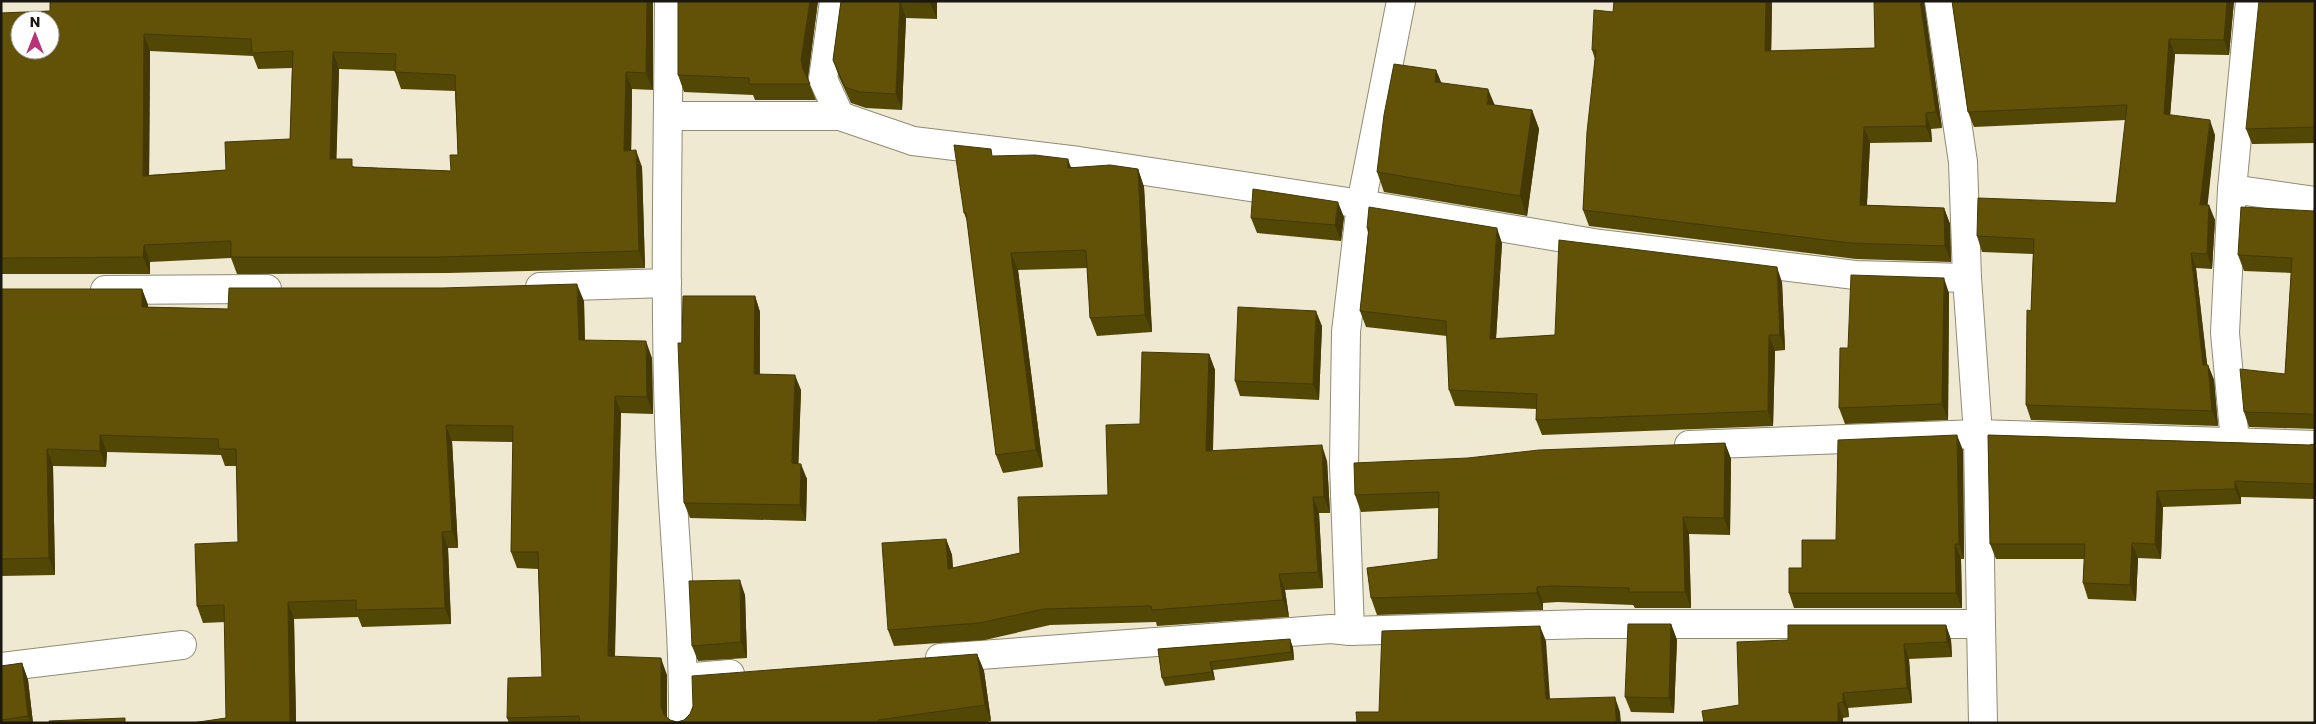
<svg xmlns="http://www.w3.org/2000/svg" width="2316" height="724" viewBox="0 0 2316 724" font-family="Poppins,sans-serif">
	<rect width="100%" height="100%" fill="#efe9d2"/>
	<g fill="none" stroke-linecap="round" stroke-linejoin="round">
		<defs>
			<g id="minor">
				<path d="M669,1C668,150 664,299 670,447C674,539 684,631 683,723"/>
				<polyline points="834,1 823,79 840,116 913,141 1079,161 1361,204 1401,1"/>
				<polyline points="1939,1 1963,162 1967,278 1978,434 1981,624"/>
				<polyline points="668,116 840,116"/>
				<polyline points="2232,189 2315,201"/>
				<polyline points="540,287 667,283"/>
				<polyline points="105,290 267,289"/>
				<polyline points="2235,442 2225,333 2232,189 2250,1"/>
				<polyline points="1689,445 1978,434 2315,445"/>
				<polyline points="1350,631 1344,465 1346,332 1361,204 1600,244 1855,275 1967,278"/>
				<polyline points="940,658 1331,629 1350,631 1587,624 1981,624 1983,723"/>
				<polyline points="1,667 182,645"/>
				<polyline points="683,678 730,674"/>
			</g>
		</defs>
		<!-- minor casing -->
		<use href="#minor" stroke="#908b75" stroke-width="30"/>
		<!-- minor -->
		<use href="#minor" stroke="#fff" stroke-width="28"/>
	</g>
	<!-- wall -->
	<g fill="#534706" fill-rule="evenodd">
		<path d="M50,1H653V90L632,89L631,150L642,167L645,268L448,273L237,274L231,258L150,262V274H1V13L50,11ZM150,51L253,56L258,69L292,68L290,139L226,170L149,175ZM339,69L395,71V72L401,89L455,91L458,155L451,171L355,167L336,159Z"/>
		<polygon points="678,1 818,1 808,77 808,80 816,100 755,100 753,95 684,92 678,75"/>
		<polygon points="841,1 937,1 937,19 906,18 902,110 866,108 851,103 839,77 833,60"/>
		<polygon points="1772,1 1771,51 1875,48 1924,3 1942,128 1931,129 1932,142 1870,143 1867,205 1944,208 1950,224 1951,262 1856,259 1589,226 1583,210 1595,59 1592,50 1613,12"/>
		<polygon points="1952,1 2234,1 2229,55 2175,54 2170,115 2215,135 2207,205 2215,220 2212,269 2196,268 2207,365 2208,365 2214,380 2218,426 2031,420 2026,405 2031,311 2033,254 1982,252 1977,236 2116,203 2126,120 1974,127 1968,112"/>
		<polygon points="2315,1 2315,143 2252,144 2246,129"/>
		<polygon points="1436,70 1441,83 1494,105 1532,110 1539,129 1527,216 1384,192 1377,172"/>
		<polygon points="993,156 1071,167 1138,169 1144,187 1152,332 1097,336 1090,318 1087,268 1018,270 1043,467 1003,473 996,455 967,221 964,213"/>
		<polygon points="2315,202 2315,429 2249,427 2244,412 2285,374 2291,273 2244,271 2238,255 2314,211"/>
		<polygon points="1344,217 1341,241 1257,233 1251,218"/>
		<polygon points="1367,228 1502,243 1496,339 1555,335 1782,282 1785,350 1775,351 1773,426 1542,435 1536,420 1537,409 1455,406 1449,390 1447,336 1366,327 1360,311 1368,233"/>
		<polygon points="1,289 142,289 148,305 148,307 228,309 584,301 585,340 652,358 653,414 621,413 615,657 667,675 667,718 670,720 677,722 977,654 984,671 991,721 982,723 509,723 507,718 542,677 538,569 517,568 511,552 513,442 452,441 458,548 448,548 451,624 362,627 358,617 294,619 296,723 192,723 226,718 225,622 203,623 197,606 238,542 237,466 225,466 221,455 107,452 106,467 53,466 55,575 1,576"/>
		<polygon points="1949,293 1948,420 1845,424 1839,408 1848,348"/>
		<polygon points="755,296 760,312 760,374 801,390 798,464 807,479 806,521 690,518 684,503 682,343"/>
		<polygon points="1322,326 1319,400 1240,396 1235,381"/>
		<polygon points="1209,354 1215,370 1213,451 1327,461 1330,513 1319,513 1323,588 1285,590 1289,617 1157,626 1156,622 1050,625 985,640 894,646 888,630 946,539 952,555 953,568 1020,553 1108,495 1140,424"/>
		<polygon points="1988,435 2309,445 2315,444 2315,499 2241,497 2241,504 2163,507 2161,559 2138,558 2136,601 2088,599 2083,583 2084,559 1996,559 1990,544"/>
		<polygon points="1725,443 1731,459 1730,535 1689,534 1691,608 1635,608 1633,605 1558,602 1543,603 1543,610 1377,615 1371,598 1438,559 1439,508 1361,512 1355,495 1468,458"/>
		<polygon points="1963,450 1964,559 1961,559 1962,608 1794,608 1789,593 1802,568 1836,540"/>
		<polygon points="745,595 747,658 698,661 692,646"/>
		<polygon points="1671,624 1677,640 1674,713 1631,712 1625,697"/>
		<polygon points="1946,625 1951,640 1952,657 1909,659 1912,703 1848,708 1849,717 1843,718 1843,723 1704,723 1739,705 1788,640"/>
		<polygon points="1290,639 1293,648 1294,660 1213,670 1215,680 1165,686 1162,678 1158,649"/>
		<polygon points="22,663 28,680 33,723 1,723 1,666"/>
	</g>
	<!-- shaded-wall -->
	<g fill="#443905">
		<polygon points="647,1 653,1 653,90 646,73"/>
		<polygon points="810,1 818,1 808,77 809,86 803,69 801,60"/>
		<polygon points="900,1 906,18 902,110 896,94"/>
		<polygon points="931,1 937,1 937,19 930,3"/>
		<polygon points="1766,1 1772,1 1771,67 1765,51"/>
		<polygon points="1920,1 1924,1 1942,128 1936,112"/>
		<polygon points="2227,1 2234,1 2229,55 2224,40"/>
		<polygon points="144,34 150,51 149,192 143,176"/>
		<polygon points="2169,39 2175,54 2169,130 2164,114"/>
		<polygon points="333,52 339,69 336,176 330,159"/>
		<polygon points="1436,70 1444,89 1435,82"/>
		<polygon points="626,72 632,89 631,167 624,151"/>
		<polygon points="1488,89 1496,108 1487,104"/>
		<polygon points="1532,110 1539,129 1527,216 1520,196"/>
		<polygon points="1926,113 1931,129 1932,142 1926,126"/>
		<polygon points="2210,120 2215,135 2206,220 2200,205"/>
		<polygon points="1864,127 1870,143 1866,221 1860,205"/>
		<polygon points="636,150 642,167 645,268 639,251"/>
		<polygon points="1068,159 1074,176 1068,168"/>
		<polygon points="1138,169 1144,187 1152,332 1145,315"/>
		<polygon points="1338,202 1344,217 1341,241 1335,225"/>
		<polygon points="2209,205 2215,220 2212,269 2207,254"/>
		<polygon points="1944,208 1950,224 1951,262 1945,246"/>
		<polygon points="1497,228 1502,243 1495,354 1490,339"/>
		<polygon points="144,245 150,262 150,274 143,257"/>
		<polygon points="1011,253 1018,270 1043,467 1036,450"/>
		<polygon points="2191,253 2196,268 2209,380 2203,365"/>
		<polygon points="1777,267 1782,282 1785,350 1780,335"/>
		<polygon points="1944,278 1949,293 1948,420 1942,404"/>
		<polygon points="577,284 584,301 585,357 579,340"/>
		<polygon points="142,289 148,305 148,324 142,307"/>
		<polygon points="755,296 760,312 759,389 754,374"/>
		<polygon points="1316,311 1322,326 1319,400 1313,384"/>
		<polygon points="1769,335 1775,351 1773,426 1768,411"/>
		<polygon points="646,341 652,358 653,414 647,397"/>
		<polygon points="1209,354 1215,370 1212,467 1206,451"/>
		<polygon points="2208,365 2214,380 2218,426 2212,411"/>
		<polygon points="795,375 801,390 798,479 792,463"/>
		<polygon points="615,396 621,413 614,673 608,656"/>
		<polygon points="446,425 452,441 458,548 452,531"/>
		<polygon points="100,435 107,452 106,467 100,451"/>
		<polygon points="1957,435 1963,450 1964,559 1959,544"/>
		<polygon points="1725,443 1731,459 1730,535 1724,518"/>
		<polygon points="1322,445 1327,461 1330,513 1324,497"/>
		<polygon points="47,449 53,466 55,575 49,558"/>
		<polygon points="801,464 807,479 806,521 800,505"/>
		<polygon points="2235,481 2241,497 2241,504 2235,489"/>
		<polygon points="2157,491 2163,507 2161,559 2155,544"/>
		<polygon points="1313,497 1319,513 1323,588 1318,572"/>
		<polygon points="1683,517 1689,534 1691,608 1685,592"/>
		<polygon points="442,532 448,548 451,624 445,608"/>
		<polygon points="946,539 952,555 954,586 948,569"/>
		<polygon points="2132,543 2138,558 2136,601 2130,585"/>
		<polygon points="1955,544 1961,559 1962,608 1956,593"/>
		<polygon points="1279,574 1285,590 1289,617 1283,600"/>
		<polygon points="740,580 745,595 747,658 741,642"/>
		<polygon points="1537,587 1543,603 1543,610 1537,593"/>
		<polygon points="288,602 294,619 296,723 290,723"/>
		<polygon points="1671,624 1677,640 1674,713 1669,698"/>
		<polygon points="1946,625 1951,640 1952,657 1947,642"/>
		<polygon points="1540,626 1546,641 1551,713 1546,699"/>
		<polygon points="1290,639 1293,648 1294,660 1291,652"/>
		<polygon points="1904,644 1909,659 1912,703 1907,688"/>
		<polygon points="977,654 984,671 991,721 985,705"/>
		<polygon points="661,658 667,675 667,723 661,706"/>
		<polygon points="1210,662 1213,670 1215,680 1212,672"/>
		<polygon points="22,663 28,680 33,723 30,723 28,716"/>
		<polygon points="1843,693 1848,708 1849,717 1843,702"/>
		<polygon points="1615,697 1620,712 1621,723 1616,723"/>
		<polygon points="1838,703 1843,718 1843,723 1838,723"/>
	</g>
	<!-- building -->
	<g fill="#615207" stroke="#443905" fill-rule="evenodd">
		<path d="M50,1H647L646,73L626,72L624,151L636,150L639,251L442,257H231V241L144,245L143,257L1,258V13L50,11ZM20,20H50V50H20ZM144,34L251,39L252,53L293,51L290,139L225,142L226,170L143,176ZM333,52L396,54L395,72L455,75L458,155H450L451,171L352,167V159H330Z"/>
		<polygon points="678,1 810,1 801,60 803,69 810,84 749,84 749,78 678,75"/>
		<polygon points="841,1 931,1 930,3 900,1 896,94 860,92 845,87 833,60"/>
		<polygon points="1614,1 1766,1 1765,51 1875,48 1874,1 1920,1 1936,112 1926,113 1926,126 1864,127 1860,205 1944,208 1945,246 1850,243 1583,210 1587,132 1596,50 1592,50 1594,10 1613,12"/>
		<polygon points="1952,1 2227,1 2224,40 2169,39 2164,114 2210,120 2200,205 2209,205 2207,254 2191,253 2203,365 2208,365 2212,411 2026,405 2027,310 2031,311 2034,239 1977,236 1978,198 2116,203 2127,105 1968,112"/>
		<polygon points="2259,1 2315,1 2315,127 2246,129"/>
		<polygon points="1394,64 1436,70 1435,82 1488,89 1487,104 1532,110 1520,196 1377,172 1384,115"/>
		<polygon points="954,145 991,149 992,156 1035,155 1068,159 1068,168 1110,165 1138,169 1145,315 1090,318 1086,250 1011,253 1036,450 996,455 966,213 964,213"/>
		<polygon points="1253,189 1338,202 1335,225 1251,218"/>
		<polygon points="2315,202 2315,416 2310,414 2244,412 2240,369 2285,374 2292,258 2238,255 2241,207 2314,211"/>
		<polygon points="1369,207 1497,228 1490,339 1555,335 1559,240 1777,267 1780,335 1769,335 1768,411 1536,420 1537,394 1449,390 1446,321 1360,311 1369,228 1367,228"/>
		<polygon points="1851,275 1944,278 1942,404 1839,408 1840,348 1848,348"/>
		<polygon points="577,284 579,340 646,341 647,397 615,396 608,656 661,658 661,706 664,715 670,720 677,722 684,720 690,714 693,706 692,676 977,654 985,705 878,720 878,723 580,723 579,716 507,718 508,678 542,677 538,552 511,552 513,426 446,425 452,531 442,532 445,608 356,610 356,600 288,602 290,723 192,723 226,718 224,605 197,606 195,544 238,542 236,449 219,449 218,439 100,435 100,451 47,449 49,558 1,559 1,289 142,289 142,307 228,309 229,288 442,288"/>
		<polygon points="683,296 755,296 754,374 795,375 792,463 801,464 800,505 684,503 678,343 682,343"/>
		<polygon points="1238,307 1316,311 1313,384 1235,381"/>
		<polygon points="1142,352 1209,354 1206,451 1322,445 1324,497 1313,497 1318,572 1279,574 1283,600 1152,610 1151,606 1044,609 979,623 888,630 882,543 946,539 948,569 1020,553 1018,497 1108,495 1106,425 1140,424"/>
		<polygon points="1957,435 1959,544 1955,544 1956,593 1789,593 1789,568 1802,568 1802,540 1836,540 1838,440"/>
		<polygon points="1988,435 2309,445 2315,444 2315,484 2235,481 2235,489 2157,491 2155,544 2132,543 2130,585 2083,583 2085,544 1990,544"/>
		<polygon points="1725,443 1724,518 1683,517 1685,592 1629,592 1629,588 1552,586 1537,587 1537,593 1371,598 1367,568 1438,559 1439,492 1355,495 1354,463 1468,458 1539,450"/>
		<polygon points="740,580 741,642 692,646 689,581"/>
		<polygon points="1628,624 1671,624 1669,698 1625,697"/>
		<polygon points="1788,625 1946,625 1947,642 1904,644 1907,688 1843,693 1843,702 1838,703 1838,723 1704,723 1702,711 1739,705 1737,642 1788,640"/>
		<polygon points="1540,626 1546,699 1615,697 1616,723 1357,723 1356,712 1379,712 1382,631"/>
		<polygon points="1290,639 1291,652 1210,662 1212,672 1162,678 1158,649"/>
		<polygon points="22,663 28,716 1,720 1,666"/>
		<polygon points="125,718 125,723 49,723 49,721"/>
	</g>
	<!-- border -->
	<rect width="2316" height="724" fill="none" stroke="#1a1810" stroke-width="5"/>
	<!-- north arrow -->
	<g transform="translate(35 35)"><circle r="24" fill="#ffffff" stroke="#a3a39f"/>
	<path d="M0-4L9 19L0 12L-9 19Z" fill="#b83377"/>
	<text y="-8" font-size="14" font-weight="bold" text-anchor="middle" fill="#1a1810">N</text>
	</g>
</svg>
